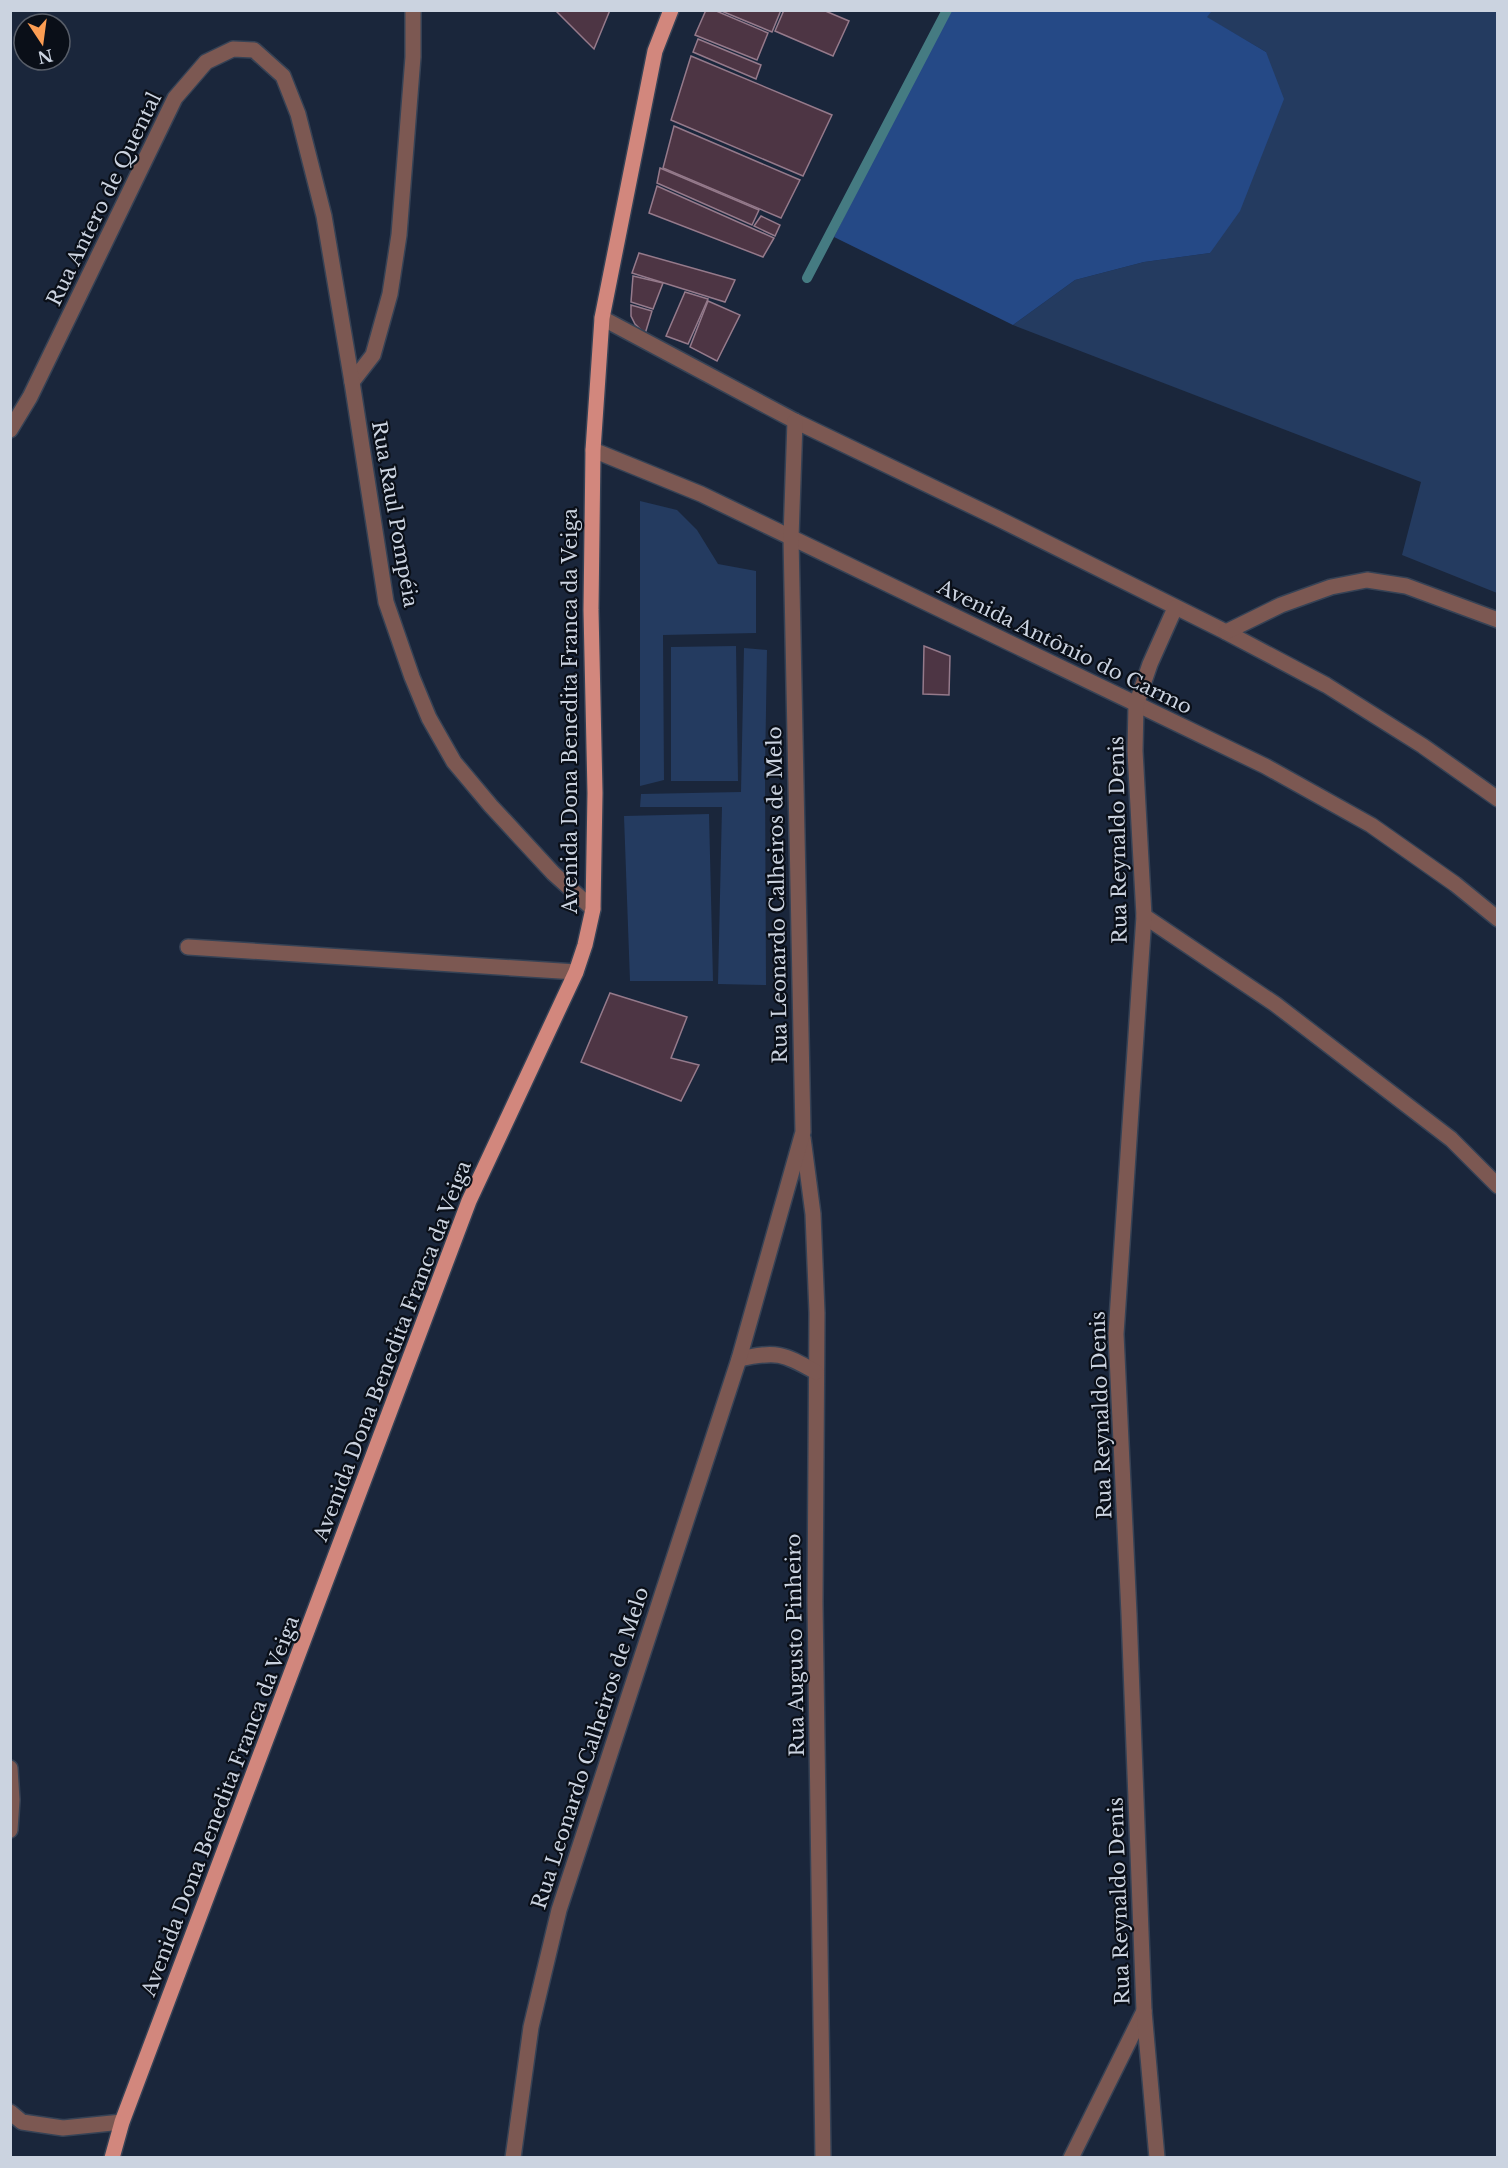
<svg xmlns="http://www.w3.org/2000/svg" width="1508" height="2168" viewBox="0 0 1508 2168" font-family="'Libre Baskerville',serif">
	<rect width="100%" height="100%" fill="#1a263b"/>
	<!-- green -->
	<g fill="#243b60">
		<polygon points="1212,11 1497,11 1497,593 1402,555 1421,482 1013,325 1075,280 1144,262 1210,253 1266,52 1206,17"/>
		<polygon points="640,501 677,510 697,530 718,564 756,571 756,633 663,635 664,780 640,786"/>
		<polygon points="736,646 738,781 671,781 671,647"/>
		<polygon points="744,648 767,650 765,771 766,985 718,984 722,807 640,807 641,794 741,792"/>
		<polygon points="709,814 713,981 630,981 624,816"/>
	</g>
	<!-- forest -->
	<polygon fill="#254986" points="947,10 1212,11 1207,17 1266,52 1284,99 1240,211 1210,253 1144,262 1075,280 1013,325 834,237"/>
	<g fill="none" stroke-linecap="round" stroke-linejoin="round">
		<!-- stream -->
		<polyline stroke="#457b82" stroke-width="10" points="807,278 947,10"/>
	</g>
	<!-- building -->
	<g fill="#4d3544" stroke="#957a8b" stroke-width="1.5">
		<polygon points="555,10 610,10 594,49"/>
		<polygon points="706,10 714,10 768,33 757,60 695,35"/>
		<polygon points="719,10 781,10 772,32"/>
		<polygon points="784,10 823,10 849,21 833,56 775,31"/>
		<polygon points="698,39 761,65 756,79 693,52"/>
		<polygon points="691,56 832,115 803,176 671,120"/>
		<polygon points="674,126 800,180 781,218 663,168"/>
		<polygon points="660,168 759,210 752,225 657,183"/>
		<polygon points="657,186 774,238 763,257 649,213"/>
		<polygon points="761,216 780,225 775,236 754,226"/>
		<polygon points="639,253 735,280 725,302 632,273"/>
		<polygon points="633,276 663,283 653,309 631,302"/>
		<polygon points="685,292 708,299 688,344 666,336"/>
		<polygon points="708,301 740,315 717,361 690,347"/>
		<polygon points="631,305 652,311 645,334 635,324 631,316"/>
		<polygon points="924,646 950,656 949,695 923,694"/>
		<polygon points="610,993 687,1017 671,1058 699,1065 681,1101 581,1062"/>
	</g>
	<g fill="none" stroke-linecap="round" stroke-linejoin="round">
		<defs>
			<g id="minor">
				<polyline points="602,318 795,421 997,518 1226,632 1326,685 1423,746 1498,799"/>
				<polyline points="352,382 373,355 390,294 399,235 413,57 413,10"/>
				<polyline points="10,430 30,397 175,98 206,62 233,49 254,50 283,76 298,114 324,216 352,382 386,602 412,677 429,718 454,762 491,806 553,873 593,909"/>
				<polyline points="593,450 701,494 1265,766 1371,825 1455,884 1498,919"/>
				<polyline points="1226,632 1281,605 1331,587 1367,580 1406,586 1498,620"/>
				<polyline points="1144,916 1275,1004 1451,1139 1498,1186"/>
				<polyline points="188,947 576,972"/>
				<polyline points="803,1138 813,1214 817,1313 815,1603 823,2158"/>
				<path d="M739,1359C777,1351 782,1353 816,1372"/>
				<polyline points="10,1768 12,1800 10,1830"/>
				<polyline points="10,2112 22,2122 63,2128 122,2122"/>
				<polyline points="513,2158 531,2027 559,1910 739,1359 803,1132 791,538 795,421"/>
				<polyline points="1071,2158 1144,2011"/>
				<polyline points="1157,2158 1144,2011 1129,1614 1116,1334 1144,916 1135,751 1136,705 1150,664 1175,608"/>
			</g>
			<polyline id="major" points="112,2158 122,2122 469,1201 576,972 585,945 593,909 595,793 591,610 593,450 602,318 655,51 671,10"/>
		</defs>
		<!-- minor casing -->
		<use href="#minor" stroke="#364255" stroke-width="18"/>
		<!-- major casing -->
		<use href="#major" stroke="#364255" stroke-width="18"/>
		<!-- minor -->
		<use href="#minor" stroke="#7c5852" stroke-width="15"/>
		<!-- major -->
		<use href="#major" stroke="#d2877d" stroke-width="15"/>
	</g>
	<g text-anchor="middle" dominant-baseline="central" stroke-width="4.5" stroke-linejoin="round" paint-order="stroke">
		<!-- street labels -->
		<g font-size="20" fill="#cbd3e0" stroke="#0a0f18">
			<text transform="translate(104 199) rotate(-64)">Rua Antero de Quental</text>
			<text transform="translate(395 514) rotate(80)">Rua Raul Pompéia</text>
			<text transform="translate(1065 647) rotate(26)">Avenida Antônio do Carmo</text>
			<text transform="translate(570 711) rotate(-90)">Avenida Dona Benedita Franca da Veiga</text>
			<text transform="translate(1118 840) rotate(-91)">Rua Reynaldo Denis</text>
			<text transform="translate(777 895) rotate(-91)">Rua Leonardo Calheiros de Melo</text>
			<text transform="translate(392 1351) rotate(-69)">Avenida Dona Benedita Franca da Veiga</text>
			<text transform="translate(1101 1415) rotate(-92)">Rua Reynaldo Denis</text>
			<text transform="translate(795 1645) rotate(-91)">Rua Augusto Pinheiro</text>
			<text transform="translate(590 1748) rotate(-72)">Rua Leonardo Calheiros de Melo</text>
			<text transform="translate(220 1806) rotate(-69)">Avenida Dona Benedita Franca da Veiga</text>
			<text transform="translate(1119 1901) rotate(-92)">Rua Reynaldo Denis</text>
		</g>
	</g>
	<!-- border -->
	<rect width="1508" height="2168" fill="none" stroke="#cbd3e0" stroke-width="24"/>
	<!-- north arrow -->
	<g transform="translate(42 42) rotate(167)"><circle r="28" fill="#0a0f18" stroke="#575d68" stroke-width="1.5"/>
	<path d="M0-4.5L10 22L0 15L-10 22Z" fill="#fc9d53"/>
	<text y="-9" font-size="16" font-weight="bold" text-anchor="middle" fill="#cbd3e0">N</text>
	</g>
</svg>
